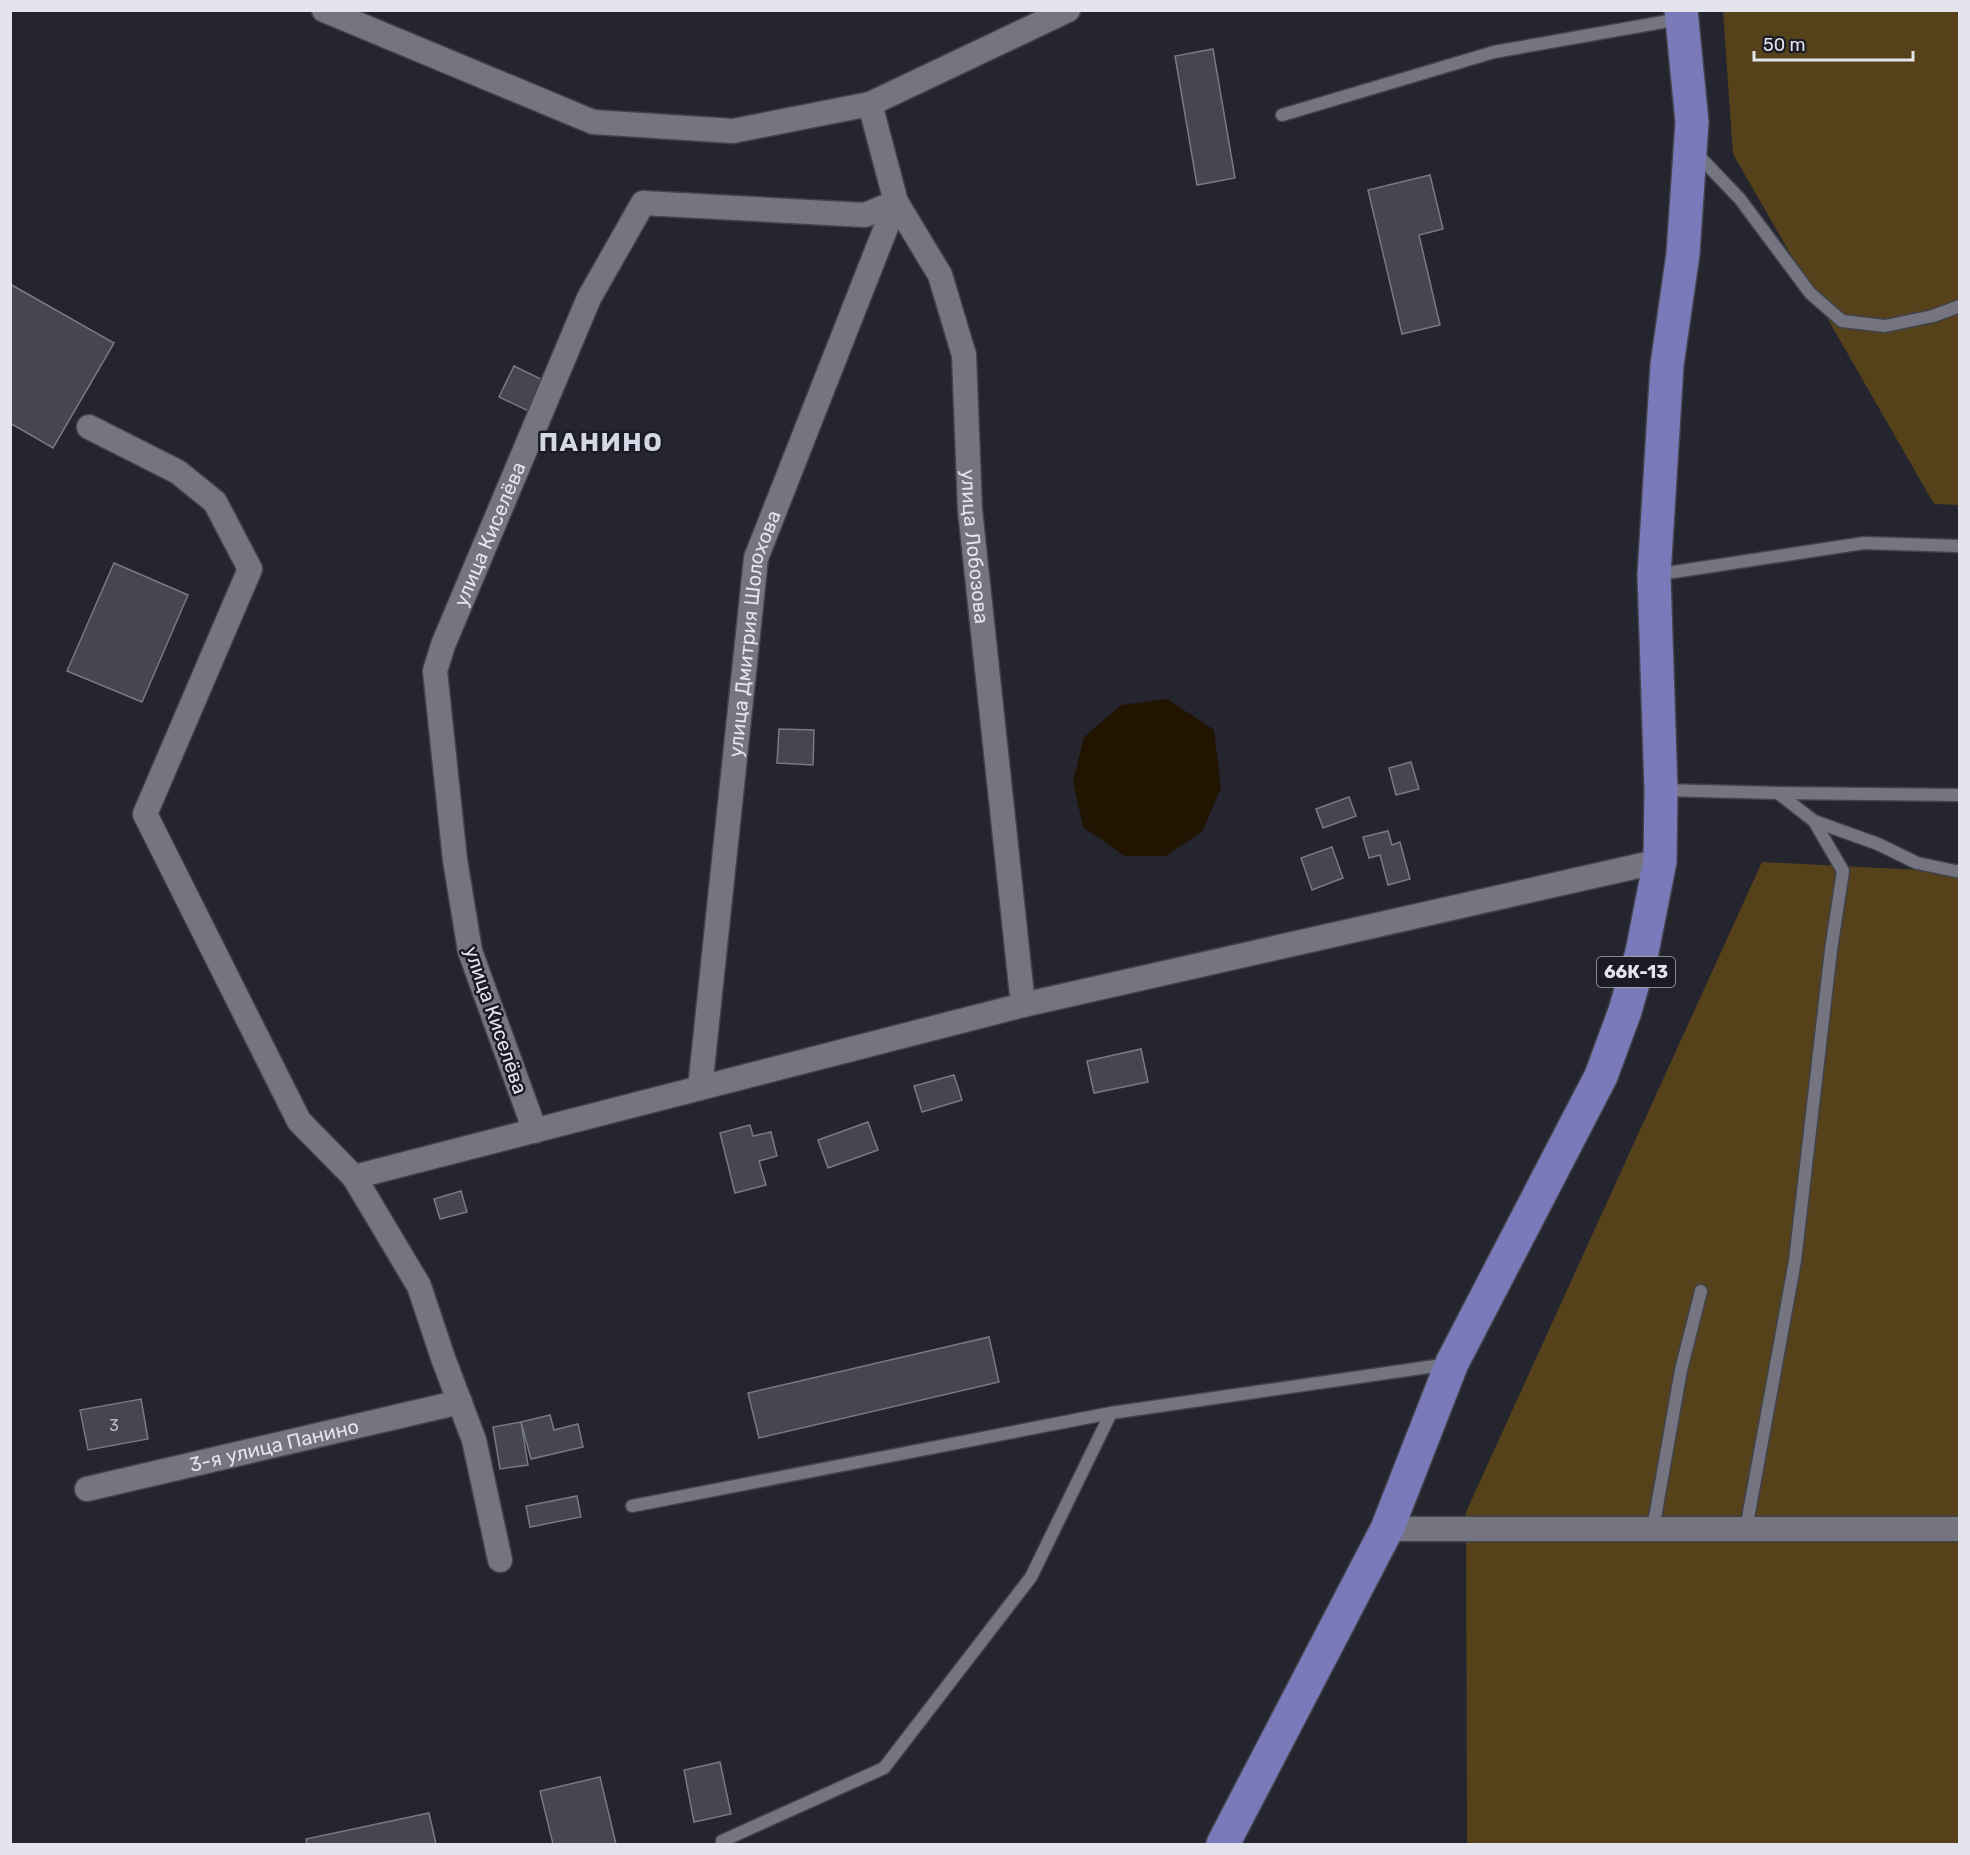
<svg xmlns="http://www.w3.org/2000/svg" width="1970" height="1855" viewBox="0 0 1970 1855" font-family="Rubik,sans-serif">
	<rect width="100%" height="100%" fill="#24252f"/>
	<!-- green -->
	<g fill="#55421a">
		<polygon points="1723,11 1959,11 1959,505 1934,504 1733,154"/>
		<polygon points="1762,862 1959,872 1959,1844 1467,1844 1466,1512"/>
	</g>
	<!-- water -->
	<polygon fill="#211400" points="1167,699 1214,730 1221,788 1202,832 1166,856 1125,856 1083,827 1073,781 1084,737 1121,705"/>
	<!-- building -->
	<g fill="#454651" stroke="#787986" stroke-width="1.5">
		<polygon points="1213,49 1235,178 1197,185 1175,56"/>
		<polygon points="1430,175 1443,229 1419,235 1440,325 1402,334 1368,190"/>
		<polygon points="10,284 114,343 53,448 10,423"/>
		<polygon points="514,366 547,382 533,413 499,397"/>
		<polygon points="114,563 188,595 142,702 67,671"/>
		<polygon points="779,729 814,730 813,765 777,763"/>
		<polygon points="1411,762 1419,789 1396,795 1389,768"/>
		<polygon points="1349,797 1356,816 1323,828 1316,809"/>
		<polygon points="1388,831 1392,845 1400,842 1410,879 1388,885 1380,855 1369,858 1363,837"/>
		<polygon points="1332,847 1343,878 1312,890 1301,858"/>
		<polygon points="1141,1049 1148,1082 1094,1093 1087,1061"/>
		<polygon points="954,1075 962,1100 922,1112 914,1086"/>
		<polygon points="868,1122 878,1150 828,1168 818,1140"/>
		<polygon points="750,1125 753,1136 771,1132 777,1156 759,1161 766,1185 735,1193 720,1133"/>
		<polygon points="461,1191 467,1212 440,1219 434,1199"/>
		<polygon points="989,1337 999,1382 759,1438 748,1393"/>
		<polygon points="141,1399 148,1439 88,1450 80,1410"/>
		<polygon points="550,1415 554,1430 578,1424 583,1447 531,1459 521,1422"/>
		<polygon points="521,1422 528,1465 500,1469 493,1427"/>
		<polygon points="577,1496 581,1517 530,1527 526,1506"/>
		<polygon points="720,1762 731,1814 694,1822 684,1770"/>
		<polygon points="600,1777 616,1844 553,1844 540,1791"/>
		<polygon points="429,1813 436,1844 307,1844 306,1839"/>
	</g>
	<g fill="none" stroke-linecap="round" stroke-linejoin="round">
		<defs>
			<g id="service">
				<polyline points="1282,115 1494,52 1680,19"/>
				<polyline points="1696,153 1740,199 1810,293 1842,321 1885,326 1933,316 1960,306"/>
				<polyline points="1654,575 1864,543 1960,546"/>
				<polyline points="1662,790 1778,793 1814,821 1878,844 1917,863 1960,872"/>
				<polyline points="1778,793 1960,795"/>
				<polyline points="632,1506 1111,1413 1449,1364"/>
				<polyline points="1653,1529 1681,1370 1701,1291"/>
				<polyline points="1746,1529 1795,1261 1831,950 1843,871 1814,821"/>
				<polyline points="722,1841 884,1768 1031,1577 1111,1413"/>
			</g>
			<g id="minor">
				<polyline points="324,10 593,122 733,131 870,104 1068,10"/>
				<path id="s1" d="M870,104L896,202L940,275L964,355L970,510L1023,1005"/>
				<polyline points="89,427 178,472 215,502 250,569 145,814 299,1121 354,1177 1023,1005 1660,861"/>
				<path id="s2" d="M700,1088L756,558L896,202"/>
				<path id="s3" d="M535,1131L470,951L455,860L435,671L443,645L589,298L643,203L865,215L896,202"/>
				<polyline points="354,1177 419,1286 443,1358 474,1440 500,1560"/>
				<path id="s4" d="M87,1489L460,1402"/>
				<polyline points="1387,1529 1960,1529"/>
			</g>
			<polyline id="primary" points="1223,1844 1387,1529 1452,1363 1601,1076 1625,1011 1642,952 1660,861 1661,790 1654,575 1667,365 1683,254 1692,122 1681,10"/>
		</defs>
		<!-- service casing -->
		<use href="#service" stroke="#41424a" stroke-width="15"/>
		<!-- minor casing -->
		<use href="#minor" stroke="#41424a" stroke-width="27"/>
		<!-- primary casing -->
		<use href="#primary" stroke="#41424a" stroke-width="36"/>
		<!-- service -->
		<use href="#service" stroke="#747581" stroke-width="12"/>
		<!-- minor -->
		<use href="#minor" stroke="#747581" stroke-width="24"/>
		<!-- primary -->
		<use href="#primary" stroke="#7a79b9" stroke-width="33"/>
	</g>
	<g text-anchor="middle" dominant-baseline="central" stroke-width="5" stroke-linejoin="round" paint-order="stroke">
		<!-- number labels -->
		<g font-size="16" fill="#bcbdc5">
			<text x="114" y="1425">3</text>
		</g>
		<!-- shield labels -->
		<rect fill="#1b1b25" stroke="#a8a8b0" stroke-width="1.5" x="1597" y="957" width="78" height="30" rx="4.5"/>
		<g font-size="18" font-weight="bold" fill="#e4e5ec">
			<text x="1636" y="972">66К-13</text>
		</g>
		<!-- street labels -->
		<g font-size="20" fill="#e4e5ec" stroke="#1b1b25">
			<text stroke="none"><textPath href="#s3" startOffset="621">улица Киселёва</textPath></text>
			<text stroke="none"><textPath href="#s1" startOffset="462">улица Лобозова</textPath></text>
			<text stroke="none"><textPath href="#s2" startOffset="458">улица Дмитрия Шолохова</textPath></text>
			<text transform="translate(496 1020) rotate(71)">улица Киселёва</text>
			<text stroke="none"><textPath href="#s4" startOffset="192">3-я улица Панино</textPath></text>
		</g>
		<!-- district labels -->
		<g font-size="26" font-weight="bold" letter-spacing="1.5" fill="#d6d7e5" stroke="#1b1b25">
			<text x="601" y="442">ПАНИНО</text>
		</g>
	</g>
	<!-- border -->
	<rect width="1970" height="1855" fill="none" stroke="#e4e5ec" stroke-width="24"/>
	<!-- scale -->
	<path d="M1754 51v9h159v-9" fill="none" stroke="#e4e5ec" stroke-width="3"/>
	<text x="1763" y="51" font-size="18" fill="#e4e5ec" stroke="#1b1b25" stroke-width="4.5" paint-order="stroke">50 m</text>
</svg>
